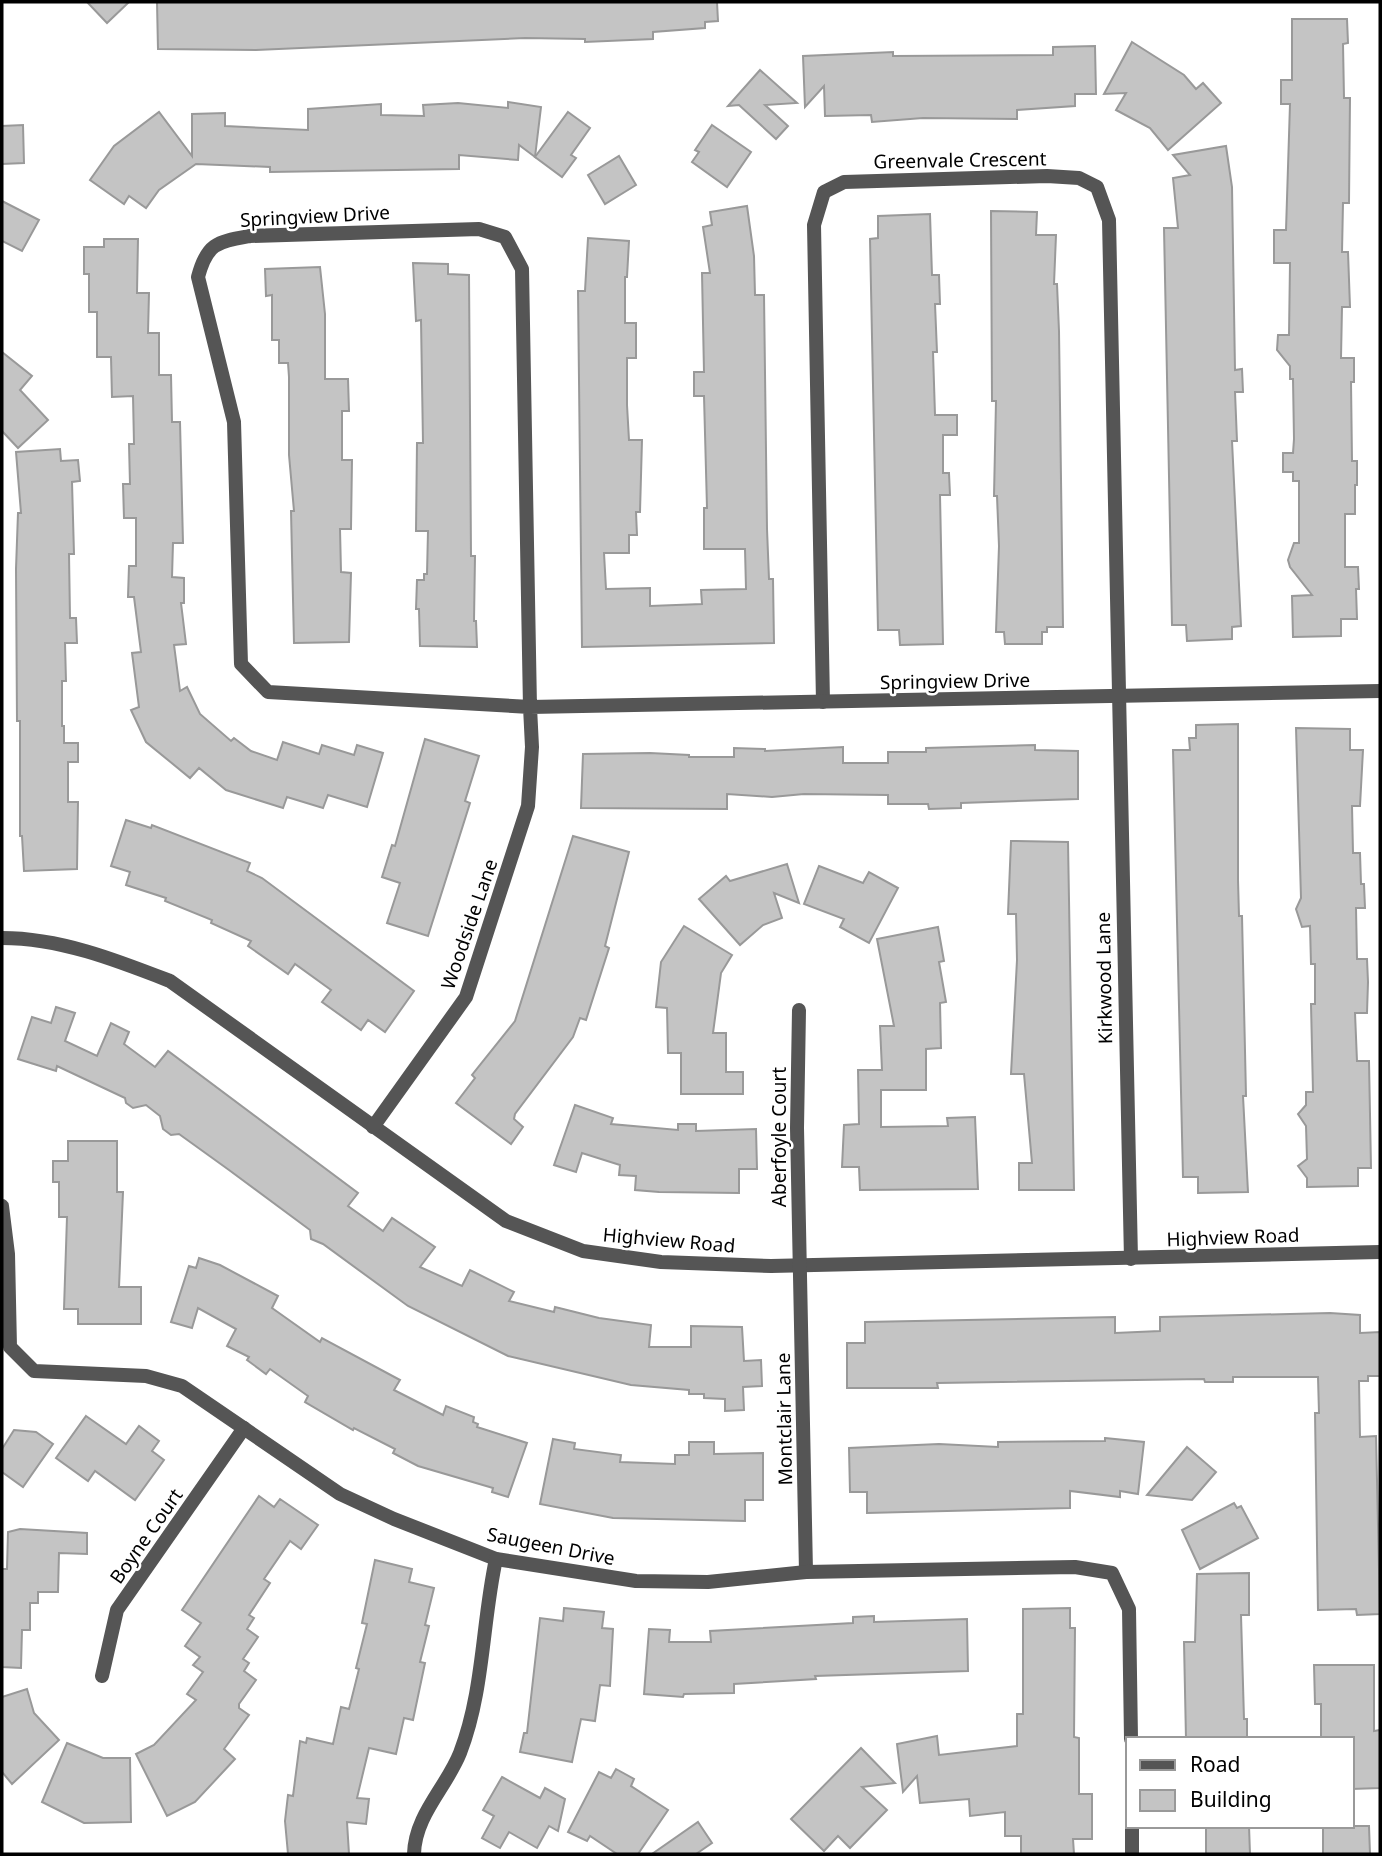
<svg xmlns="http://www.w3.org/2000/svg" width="1382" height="1856" viewBox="0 0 1382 1856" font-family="'Noto Sans',sans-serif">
	<rect width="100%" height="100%" fill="#fff"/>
	<!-- building -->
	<g fill="#c4c4c4" stroke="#999" stroke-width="2">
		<polygon points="87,2 129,2 107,23"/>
		<polygon points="157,2 717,2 718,21 705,22 705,28 653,32 653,39 585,42 585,39 525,38 256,50 158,49"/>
		<polygon points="1292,19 1347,19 1348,43 1343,44 1344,98 1350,98 1349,203 1343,203 1342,252 1348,252 1350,307 1342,307 1341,358 1354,358 1354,382 1351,382 1352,461 1357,461 1357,485 1355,485 1355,514 1345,514 1345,567 1358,567 1359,589 1356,589 1357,619 1341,619 1341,636 1293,637 1292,596 1312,595 1290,567 1288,560 1294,543 1299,543 1299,481 1293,481 1293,472 1283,472 1283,453 1293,453 1294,439 1293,379 1290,379 1290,366 1277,350 1278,335 1289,335 1290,263 1274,263 1274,230 1286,230 1290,104 1281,104 1281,80 1292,80"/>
		<polygon points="1132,42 1184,75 1196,89 1203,83 1221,103 1168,150 1150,128 1116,110 1126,93 1104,94"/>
		<polygon points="1095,46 1096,94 1075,94 1075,106 1017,110 1017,119 923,118 872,122 871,115 825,116 824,86 805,107 803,56 893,52 893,56 1053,55 1053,47"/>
		<polygon points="760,70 797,103 765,105 788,126 776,139 739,105 728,106"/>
		<polygon points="508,102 541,107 535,157 519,145 518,160 459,155 459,169 270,172 270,167 196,164 159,190 146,208 129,196 124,204 90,180 114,146 159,112 192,156 192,114 225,113 225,126 308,130 308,109 381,104 381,115 424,116 423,105 458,103 508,108"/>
		<polygon points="568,112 590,128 571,155 576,158 562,177 535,157"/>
		<polygon points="23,125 24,163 2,164 2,126"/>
		<polygon points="712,125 751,152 727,187 692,162 699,152 695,150"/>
		<polygon points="1226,146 1232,187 1235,370 1242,369 1243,392 1235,392 1237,441 1232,441 1241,626 1232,627 1232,639 1187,641 1186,625 1172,625 1164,228 1178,228 1173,178 1190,175 1173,155"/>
		<polygon points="619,156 636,185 605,204 588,175"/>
		<polygon points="2,201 39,220 22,251 2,241"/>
		<polygon points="747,206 754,256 755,295 764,295 767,529 769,579 773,579 774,643 582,647 578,291 585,291 588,238 629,241 627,277 625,277 625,323 636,323 636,358 627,358 627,405 629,440 642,440 640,512 636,512 637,535 629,535 629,553 604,553 606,589 650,588 650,606 702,604 701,590 746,589 745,549 704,549 704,508 707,508 704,396 694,396 694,372 704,372 702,273 710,273 703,227 712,225 710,212"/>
		<polygon points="991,211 1037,212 1036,235 1056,235 1054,284 1057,284 1059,331 1063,627 1047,627 1047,632 1042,632 1042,644 1005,644 1004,632 996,632 999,546 997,496 994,496 996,401 992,401"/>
		<polygon points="930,214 932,275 939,275 940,304 935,304 937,352 933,352 935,415 957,415 957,435 943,435 943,473 949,473 950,495 940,495 943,644 900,645 899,630 878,630 870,239 878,238 878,216"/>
		<polygon points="104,239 138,239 137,293 149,293 148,333 159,333 159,375 171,375 172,422 180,422 183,543 173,543 172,577 184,578 184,603 181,603 186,644 174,645 180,691 187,687 200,714 231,741 234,738 251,751 277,760 283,742 319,754 322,745 354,755 357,745 383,753 367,807 328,795 323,808 287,797 283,808 226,790 199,768 190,778 146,742 131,710 139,707 132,653 141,652 134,597 128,597 129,566 136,566 136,518 124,518 123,484 130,484 129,444 134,444 133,396 112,397 111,357 97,357 97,312 89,312 89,274 84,274 84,247 104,247"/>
		<polygon points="413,263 448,264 448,274 469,275 471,556 475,556 474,621 476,621 477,647 420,646 419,609 416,609 417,580 424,580 424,574 427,574 428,531 416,531 417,443 423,443 421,320 416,321"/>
		<polygon points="320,267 325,314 325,379 348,379 349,411 342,411 342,460 352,460 351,529 340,529 341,572 351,573 349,642 294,643 291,511 294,511 289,455 289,377 288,363 279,363 279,340 272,340 272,295 266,296 265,269"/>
		<polygon points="2,352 32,376 20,390 48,420 18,448 2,431"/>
		<polygon points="60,449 61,461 78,460 80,481 72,482 74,554 69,554 70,618 76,618 77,643 65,643 66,681 62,681 62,726 64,726 64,743 78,743 78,762 68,762 68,802 78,802 77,869 24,871 22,836 20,836 20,721 17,721 16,569 18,513 21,513 16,452"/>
		<polygon points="1238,724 1238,880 1239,916 1242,916 1246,1096 1243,1096 1248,1192 1198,1193 1198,1177 1183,1177 1173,750 1190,750 1189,738 1196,738 1196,725"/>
		<polygon points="1296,728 1350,729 1350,750 1363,750 1360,806 1352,806 1353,853 1360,853 1361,884 1364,884 1365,908 1356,908 1357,959 1367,959 1368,982 1367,1013 1355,1013 1357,1061 1369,1061 1371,1168 1358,1168 1358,1186 1307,1187 1307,1178 1298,1166 1307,1159 1306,1126 1298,1114 1306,1105 1306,1092 1313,1092 1311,1004 1315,1004 1315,964 1311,964 1310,926 1302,927 1296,909 1301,898"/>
		<polygon points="425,739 479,756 465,801 470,803 428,936 387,923 400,883 382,877 392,845 395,846"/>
		<polygon points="1035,745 1035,750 1078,751 1078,799 961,803 961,808 929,809 928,804 888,804 888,795 804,794 772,797 727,794 727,809 581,808 583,754 650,753 689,755 689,757 734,757 734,748 765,749 765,751 843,747 843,763 888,763 888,752 926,752 926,748"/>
		<polygon points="126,820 151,828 152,825 250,863 247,871 262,878 414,991 385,1032 368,1020 361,1030 322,1002 331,990 295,964 288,974 248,946 251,941 211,923 212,920 165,901 166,898 126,885 130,872 111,866"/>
		<polygon points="573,836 629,852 605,946 609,948 586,1020 580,1018 573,1037 515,1114 514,1119 523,1127 511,1144 456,1103 475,1078 472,1075 515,1021"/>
		<polygon points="1011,841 1068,842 1074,1190 1019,1190 1019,1163 1032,1163 1024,1074 1011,1074 1017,960 1016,914 1008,914"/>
		<polygon points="787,864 799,903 774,893 782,918 763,925 740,945 699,899 726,876 730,881"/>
		<polygon points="819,866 863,883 869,872 898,888 869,943 840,927 844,919 804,904"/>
		<polygon points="684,926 732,955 721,973 713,1033 726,1033 726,1072 743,1072 743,1094 681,1094 681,1053 668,1053 667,1008 656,1007 661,962"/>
		<polygon points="938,927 944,961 939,962 946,1002 940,1003 941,1048 926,1049 926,1090 881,1090 881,1127 948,1126 947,1118 975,1117 978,1189 860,1190 859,1167 842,1167 844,1125 859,1124 858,1070 882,1070 880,1026 894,1026 877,939"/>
		<polygon points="56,1007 75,1013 65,1041 97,1056 111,1023 129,1032 124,1044 155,1067 168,1051 358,1193 348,1206 383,1231 392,1218 435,1247 420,1267 462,1286 470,1270 514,1292 509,1301 554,1312 555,1307 599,1318 651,1325 649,1347 691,1347 691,1326 742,1327 744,1361 761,1360 762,1386 743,1387 744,1410 725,1411 725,1399 704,1398 704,1394 689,1394 689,1390 631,1385 508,1356 408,1306 323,1244 311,1239 310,1230 229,1170 179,1134 171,1135 163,1129 160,1116 146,1105 133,1108 126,1103 125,1098 57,1066 56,1071 18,1059 32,1017 51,1023"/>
		<polygon points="575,1105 613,1118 611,1124 678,1130 678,1124 696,1124 696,1131 756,1129 757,1169 739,1169 739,1193 659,1192 635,1190 636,1176 619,1175 620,1165 582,1153 576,1172 554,1165"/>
		<polygon points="68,1141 117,1141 117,1192 123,1192 119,1287 141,1287 141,1324 78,1324 78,1309 64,1309 67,1217 59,1217 59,1182 53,1182 53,1161 68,1161"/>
		<polygon points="199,1258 220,1265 278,1296 272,1308 320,1342 322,1338 400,1380 394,1390 443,1415 446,1406 474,1417 473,1422 478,1424 477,1427 527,1443 508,1497 492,1492 493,1488 418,1466 393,1453 395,1449 354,1428 353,1430 305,1402 308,1396 270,1369 266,1374 247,1360 249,1357 227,1346 236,1329 198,1308 192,1328 171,1322 189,1266 196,1268"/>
		<polygon points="1330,1313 1360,1315 1360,1333 1380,1332 1380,1376 1368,1376 1368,1381 1359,1381 1360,1437 1376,1436 1380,1614 1357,1615 1356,1609 1318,1610 1315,1413 1319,1413 1318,1377 1233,1377 1233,1382 1205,1382 1204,1379 937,1383 938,1388 847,1388 847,1343 865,1343 865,1322 1115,1317 1115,1333 1160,1331 1160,1317"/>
		<polygon points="86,1416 126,1444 139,1426 159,1441 152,1451 164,1460 135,1500 95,1471 88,1481 56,1458"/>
		<polygon points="14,1430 36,1432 53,1444 23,1487 2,1472 2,1449"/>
		<polygon points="1105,1438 1144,1442 1138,1494 1120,1491 1120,1497 1070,1491 1070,1508 867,1513 867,1492 850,1492 849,1448 939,1444 998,1447 998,1442 1105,1441"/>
		<polygon points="553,1439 575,1443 574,1449 621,1455 620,1462 675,1464 675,1455 689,1455 689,1442 714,1442 714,1454 763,1453 763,1500 745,1500 745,1521 613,1518 540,1504"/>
		<polygon points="1187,1447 1216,1472 1192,1500 1147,1495"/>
		<polygon points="259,1496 274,1507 280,1499 318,1525 301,1549 290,1541 264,1579 270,1583 249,1615 254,1618 247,1629 258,1637 243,1659 249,1663 244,1671 256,1680 239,1704 239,1708 249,1715 224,1749 235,1759 195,1802 167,1816 136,1754 154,1745 196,1700 187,1694 203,1672 193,1665 200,1657 185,1646 201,1623 182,1610"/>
		<polygon points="1234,1503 1237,1508 1241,1506 1258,1538 1200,1569 1182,1530"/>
		<polygon points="20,1529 87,1533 87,1554 59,1553 58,1592 38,1592 38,1603 30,1603 30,1630 22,1630 21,1668 2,1667 2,1569 7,1569 8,1532"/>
		<polygon points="375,1560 412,1569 409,1582 434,1588 425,1625 429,1626 420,1662 425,1663 413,1720 404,1718 396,1754 369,1748 357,1798 369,1799 366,1824 347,1822 349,1854 288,1854 285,1821 288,1795 293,1796 300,1741 306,1743 307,1738 333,1744 341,1707 349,1709 359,1669 356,1668 367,1624 362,1623"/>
		<polygon points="1249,1573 1249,1615 1241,1615 1244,1719 1247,1719 1247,1739 1186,1739 1184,1642 1195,1642 1197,1574"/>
		<polygon points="564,1608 604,1612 602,1628 613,1629 610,1686 600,1685 595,1721 581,1719 572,1762 520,1752 524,1733 527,1733 540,1618 563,1621"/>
		<polygon points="1070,1608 1070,1628 1075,1628 1074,1737 1079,1738 1079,1794 1092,1794 1092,1839 1073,1839 1074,1854 1021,1854 1021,1836 1005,1836 1005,1812 970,1816 969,1799 920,1803 917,1776 903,1792 897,1744 937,1736 939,1755 1017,1746 1017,1714 1023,1714 1023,1609"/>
		<polygon points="874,1616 874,1622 967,1619 968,1671 815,1676 816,1679 734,1684 734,1693 684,1694 683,1697 644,1694 649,1629 670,1630 669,1642 711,1642 710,1631 853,1623 853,1617"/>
		<polygon points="1314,1665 1374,1665 1374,1731 1380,1730 1380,1788 1352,1789 1352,1739 1321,1739 1321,1704 1315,1704"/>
		<polygon points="27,1689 34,1713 59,1740 12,1784 2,1772 2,1697"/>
		<polygon points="67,1743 103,1758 130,1758 131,1822 84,1823 42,1802"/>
		<polygon points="861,1748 895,1783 862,1787 887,1810 850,1848 838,1836 824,1851 791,1819"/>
		<polygon points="616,1769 634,1779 631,1786 668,1810 638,1854 617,1854 590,1836 587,1841 568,1832 599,1772 611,1778"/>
		<polygon points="502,1777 540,1798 545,1788 565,1799 558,1831 549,1826 537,1848 509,1832 500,1848 482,1838 494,1816 483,1810"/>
		<polygon points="698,1822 712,1843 696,1854 652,1854"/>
		<polygon points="1206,1826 1249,1826 1250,1854 1206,1854"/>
		<polygon points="1323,1826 1369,1826 1370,1854 1323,1854"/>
	</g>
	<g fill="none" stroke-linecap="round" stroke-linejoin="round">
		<!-- street -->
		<g stroke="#555" stroke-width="14">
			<polyline points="823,702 814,225 824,192 844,182 1047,176 1079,178 1097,187 1109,220 1131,1259"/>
			<path d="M2,938C60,938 116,960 170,981L506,1221L583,1251L661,1262L771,1266L1380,1252"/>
			<polyline points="799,1010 797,1128 806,1572"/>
			<path d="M373,1127L466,997L528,806L532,747L530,707L522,269L505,237L479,229L250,236C217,242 207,243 198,277L234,422L241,664L268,692L530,707L1380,691"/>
			<polyline points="2,1206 8,1254 10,1347 34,1371 146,1376 182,1386 340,1494 394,1519 496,1559 636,1581 708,1582 806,1572 1075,1567 1112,1573 1129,1609 1131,1739"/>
			<polyline points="102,1676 117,1610 244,1428"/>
			<polyline points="1132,1826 1132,1854"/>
			<path d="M414,1854C415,1815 446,1788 460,1753C484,1691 482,1623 496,1559"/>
		</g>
	</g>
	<g text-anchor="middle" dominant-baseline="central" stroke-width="5" stroke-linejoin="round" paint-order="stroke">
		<!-- street labels -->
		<g font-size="19" fill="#000" stroke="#fff">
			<text transform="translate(960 160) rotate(-1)">Greenvale Crescent</text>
			<text transform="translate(315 216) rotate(-3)">Springview Drive</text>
			<text transform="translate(955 681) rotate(-1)">Springview Drive</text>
			<text transform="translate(469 924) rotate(-71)">Woodside Lane</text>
			<text transform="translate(1104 978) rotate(-91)">Kirkwood Lane</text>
			<text transform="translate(779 1137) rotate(-90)">Aberfoyle Court</text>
			<text transform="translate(1233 1237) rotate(-2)">Highview Road</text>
			<text transform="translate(669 1240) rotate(5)">Highview Road</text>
			<text transform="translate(784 1419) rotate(-91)">Montclair Lane</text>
			<text transform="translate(146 1536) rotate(-55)">Boyne Court</text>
			<text transform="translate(551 1546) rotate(11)">Saugeen Drive</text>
		</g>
	</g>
	<!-- border -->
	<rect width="1382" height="1856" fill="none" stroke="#000000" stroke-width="7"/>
	<!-- legend -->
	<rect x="1126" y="1737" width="228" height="91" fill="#ffffff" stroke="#999999" stroke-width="2"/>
	<rect x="1140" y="1760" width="35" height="10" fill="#555555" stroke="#999999" stroke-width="2"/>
	<text x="1190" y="1772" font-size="21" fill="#000000">Road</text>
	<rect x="1140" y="1790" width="35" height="21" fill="#c4c4c4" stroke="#999999" stroke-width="2"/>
	<text x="1190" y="1807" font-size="21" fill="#000000">Building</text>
</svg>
